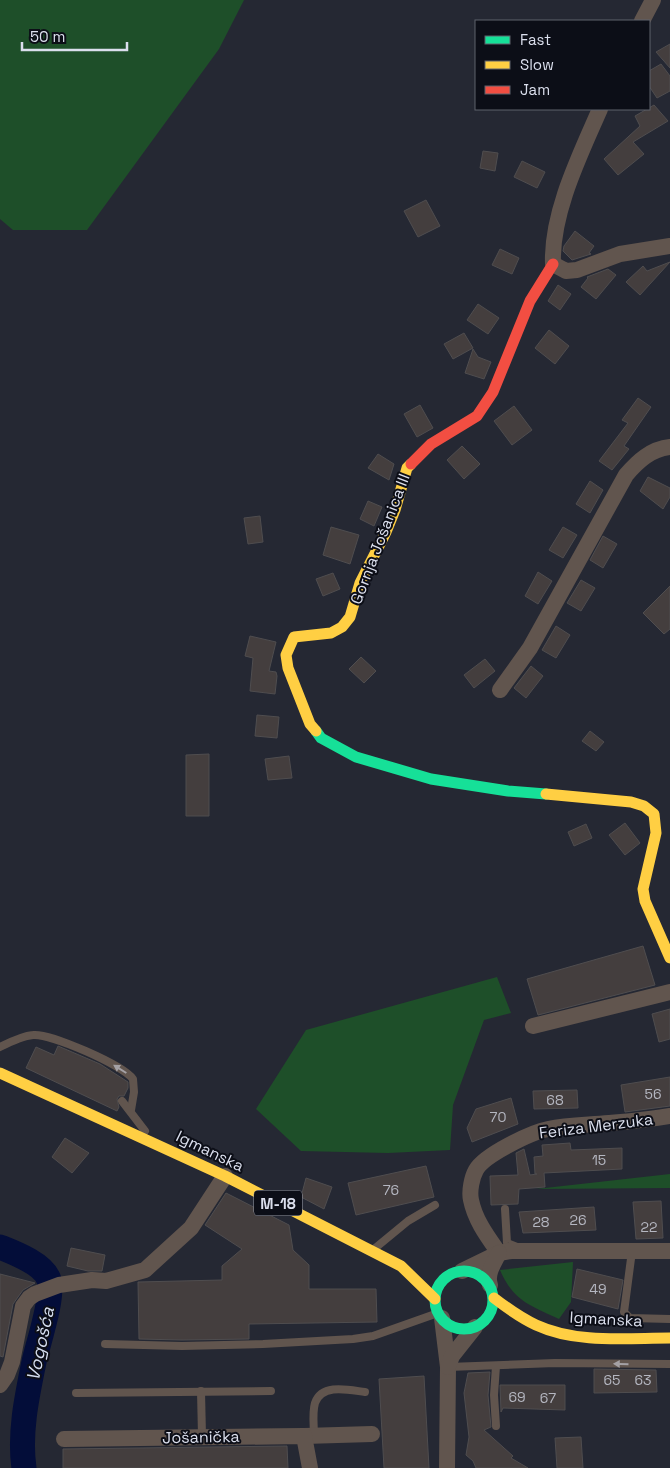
<svg xmlns="http://www.w3.org/2000/svg" width="670" height="1468" viewBox="0 0 670 1468" font-family="'Space Grotesk',sans-serif">
	<rect width="100%" height="100%" fill="#252833"/>
	<!-- green -->
	<g fill="#1e4f29">
		<polygon points="0,0 244,0 219,49 87,230 13,230 0,219"/>
		<polygon points="497,977 511,1013 484,1020 453,1105 450,1150 388,1153 301,1151 256,1109 306,1030"/>
		<polygon points="670,1174 670,1188 536,1189"/>
		<path d="M573,1262L571,1302L559,1319C531,1306 513,1301 500,1270Z"/>
	</g>
	<g fill="none" stroke-linecap="round" stroke-linejoin="round">
		<!-- river -->
		<path stroke="#030d39" stroke-width="25" d="M0,1247C15,1253 44,1264 49,1280C54,1297 38,1343 34,1362C27,1396 19,1433 24,1468"/>
	</g>
	<!-- building -->
	<g fill="#443e3e" stroke="#4f4d4f">
		<polygon points="670,44 670,68 656,52"/>
		<polygon points="661,64 670,76 670,91 657,98 649,86 649,71"/>
		<polygon points="654,105 668,121 633,142 644,154 618,175 604,159 640,126 635,116"/>
		<polygon points="483,151 498,153 495,171 480,168"/>
		<polygon points="522,161 545,172 537,188 514,177"/>
		<polygon points="426,200 440,226 418,237 404,211"/>
		<polygon points="575,231 594,246 589,253 591,254 572,260 563,251 564,246"/>
		<polygon points="500,249 519,258 512,274 492,265"/>
		<polygon points="670,262 640,295 626,282 643,266 647,271"/>
		<polygon points="608,269 616,275 596,299 581,287 588,278 587,277"/>
		<polygon points="558,285 571,294 560,310 548,301"/>
		<polygon points="478,304 499,318 488,334 467,320"/>
		<polygon points="549,330 569,346 555,364 535,348"/>
		<polygon points="464,333 473,348 453,359 444,344"/>
		<polygon points="473,349 478,357 491,362 484,379 465,373"/>
		<polygon points="638,398 651,407 624,446 629,449 612,470 599,461 628,423 622,420"/>
		<polygon points="420,405 433,428 417,437 404,414"/>
		<polygon points="514,406 532,430 512,445 494,421"/>
		<polygon points="462,446 480,464 464,479 447,460"/>
		<polygon points="378,454 394,464 389,480 368,468"/>
		<polygon points="648,477 670,488 670,497 663,509 640,491"/>
		<polygon points="590,481 603,490 590,513 576,504"/>
		<polygon points="368,501 382,507 374,526 360,519"/>
		<polygon points="260,516 263,542 248,544 244,518"/>
		<polygon points="331,527 359,535 350,564 323,555"/>
		<polygon points="563,527 577,535 563,558 549,550"/>
		<polygon points="603,536 617,544 603,568 590,560"/>
		<polygon points="538,572 552,581 538,604 525,596"/>
		<polygon points="333,573 340,589 323,596 316,579"/>
		<polygon points="581,580 595,588 581,611 567,603"/>
		<polygon points="670,586 670,629 664,634 643,613"/>
		<polygon points="556,626 570,635 556,658 542,650"/>
		<polygon points="250,636 276,642 269,671 276,672 277,676 275,694 250,691 253,658 245,656"/>
		<polygon points="361,657 376,671 364,683 349,669"/>
		<polygon points="485,659 495,671 474,688 464,675"/>
		<polygon points="531,666 543,676 526,698 514,688"/>
		<polygon points="257,715 279,717 277,738 255,736"/>
		<polygon points="590,731 604,742 596,751 582,741"/>
		<polygon points="209,754 209,816 186,816 186,755"/>
		<polygon points="289,756 292,778 268,780 265,759"/>
		<polygon points="625,823 640,843 625,855 609,835"/>
		<polygon points="586,824 592,838 574,846 568,832"/>
		<polygon points="643,946 655,985 538,1015 527,979"/>
		<polygon points="670,1009 670,1039 659,1042 652,1014"/>
		<polygon points="58,1046 100,1064 128,1082 128,1088 124,1096 119,1096 117,1099 119,1107 117,1111 26,1068 36,1047 54,1055"/>
		<polygon points="670,1077 670,1106 625,1112 621,1085"/>
		<polygon points="577,1090 578,1108 534,1109 533,1091"/>
		<polygon points="511,1098 518,1124 472,1142 467,1128 476,1109"/>
		<polygon points="65,1138 89,1153 72,1173 52,1157"/>
		<polygon points="570,1143 571,1150 622,1148 622,1169 544,1173 545,1187 519,1189 518,1204 491,1205 490,1176 518,1175 516,1153 524,1149 530,1175 537,1174 535,1174 534,1157 543,1156 542,1145"/>
		<polygon points="426,1166 434,1197 356,1215 348,1183"/>
		<polygon points="306,1178 332,1187 324,1209 301,1197"/>
		<polygon points="226,1193 289,1225 293,1250 309,1265 309,1289 376,1289 377,1322 249,1324 249,1339 182,1340 139,1339 138,1282 222,1280 222,1266 242,1249 205,1225"/>
		<polygon points="661,1201 663,1238 636,1239 633,1202"/>
		<polygon points="594,1207 596,1230 523,1233 519,1212"/>
		<polygon points="71,1248 105,1255 102,1271 88,1271 67,1266"/>
		<polygon points="577,1269 623,1280 618,1309 572,1297"/>
		<polygon points="0,1274 35,1283 23,1290 13,1304 3,1357 0,1356"/>
		<polygon points="594,1369 656,1370 657,1392 594,1393"/>
		<polygon points="490,1372 488,1395 491,1427 484,1430 513,1456 511,1458 528,1468 476,1468 473,1461 466,1455 469,1437 464,1393 468,1373"/>
		<polygon points="424,1376 429,1468 384,1468 379,1379"/>
		<polygon points="500,1385 565,1385 565,1410 503,1408 501,1412"/>
		<polygon points="581,1437 583,1468 557,1468 555,1438"/>
		<polygon points="287,1446 288,1468 63,1468 63,1449"/>
	</g>
	<g fill="none" stroke-linecap="round" stroke-linejoin="round">
		<!-- lane -->
		<g stroke="#61554e" stroke-width="8">
			<path d="M0,1047C10,1042 22,1036 33,1035C50,1033 123,1065 133,1079L134,1092L131,1110"/>
			<polyline points="122,1101 145,1131"/>
			<polyline points="505,1209 507,1243 517,1247"/>
			<polyline points="374,1249 408,1221 435,1205"/>
			<polyline points="632,1251 624,1312 630,1318 670,1319"/>
			<polyline points="105,1344 182,1346 263,1344 353,1339 373,1336 438,1313"/>
			<polyline points="496,1366 494,1395 496,1426"/>
			<polyline points="448,1367 555,1363 670,1364"/>
			<polyline points="201,1391 202,1436"/>
			<polyline points="76,1393 271,1391"/>
			<path d="M314,1435C314,1426 312,1413 315,1403C322,1383 349,1390 365,1392"/>
		</g>
		<!-- street -->
		<g stroke="#61554e" stroke-width="16">
			<polyline points="642,21 653,0"/>
			<path d="M600,109C580,155 551,213 553,264L566,271L577,270L620,254L670,246"/>
			<path d="M500,690L530,648L626,475C638,461 651,449 670,447"/>
			<polyline points="533,1026 670,992"/>
			<path d="M499,1253C487,1236 475,1220 471,1200C469,1191 472,1177 476,1170C484,1155 532,1132 548,1129C568,1125 589,1125 609,1123C630,1122 650,1119 670,1116"/>
			<polyline points="462,1271 499,1253 511,1251 670,1251"/>
			<path d="M490,1285C486,1274 494,1263 499,1253"/>
			<polyline points="442,1318 448,1367 447,1468"/>
			<polyline points="448,1367 452,1356 475,1327"/>
			<polyline points="0,1385 7,1375 12,1362 23,1306 29,1298 35,1294 59,1285 92,1280 106,1281 145,1270 191,1228 225,1176"/>
			<polyline points="304,1436 372,1434"/>
			<polyline points="64,1439 304,1436 310,1468"/>
		</g>
		<!-- fast -->
		<g stroke="#16e098" stroke-width="11">
			<polyline points="316,731 321,738 356,757 431,779 508,791 546,794"/>
			<circle cx="464" cy="1300" r="29"/>
		</g>
		<!-- slow -->
		<g stroke="#ffcf43" stroke-width="11">
			<polyline points="316,731 310,724 288,668 286,655 294,637 331,633 342,627 350,617 360,583 386,532 395,510 407,468 411,464"/>
			<polyline points="546,794 631,802 644,806 654,814 656,833 643,889 645,901 670,958"/>
			<polyline points="0,1073 225,1176 401,1266 435,1299"/>
			<path d="M494,1298C507,1308 521,1318 536,1325C577,1344 627,1338 670,1338"/>
		</g>
		<!-- jam -->
		<polyline stroke="#f24e42" stroke-width="11" points="411,464 431,444 477,416 493,392 530,301 553,264"/>
	</g>
	<!-- one-way arrows -->
	<defs><path id="oneway-solid" d="M-6-.8H1V-3.2L6.5 0L1 3.2V.8H-6Z" transform="scale(1.25)"/></defs>
	<g fill="#a4a1a5">
		<use href="#oneway-solid" transform="translate(120 1069) rotate(-148)"/>
		<use href="#oneway-solid" transform="translate(621 1364) rotate(-179)"/>
	</g>
	<g text-anchor="middle" dominant-baseline="central" stroke-width="4" stroke-linejoin="round" paint-order="stroke">
		<!-- number labels -->
		<g font-size="14" fill="#b5b7c1">
			<text x="653" y="1094">56</text>
			<text x="555" y="1100">68</text>
			<text x="498" y="1117">70</text>
			<text x="599" y="1160">15</text>
			<text x="391" y="1190">76</text>
			<text x="578" y="1220">26</text>
			<text x="541" y="1222">28</text>
			<text x="649" y="1227">22</text>
			<text x="598" y="1289">49</text>
			<text x="612" y="1380">65</text>
			<text x="643" y="1380">63</text>
			<text x="517" y="1397">69</text>
			<text x="548" y="1398">67</text>
		</g>
		<!-- shield labels -->
		<rect fill="#0c0e17" stroke="#9da0ad" stroke-width="1" x="254" y="1190.5" width="48" height="25" rx="4"/>
		<g font-size="15" font-weight="bold" fill="#dbdfed">
			<text x="278" y="1203">M-18</text>
		</g>
		<!-- street labels -->
		<g font-size="16" fill="#dbdfed" stroke="#0c0e17">
			<text transform="translate(380 539) rotate(-69)">Gornja Jošanica III</text>
			<text transform="translate(596 1126) rotate(-7)">Feriza Merzuka</text>
			<text transform="translate(210 1151) rotate(26)">Igmanska</text>
			<text transform="translate(606 1319) rotate(3)">Igmanska</text>
			<text transform="translate(201 1437) rotate(-1)">Jošanička</text>
		</g>
		<!-- water labels -->
		<g font-size="18" font-style="italic" fill="#d5deef" stroke="#0c0e17">
			<text transform="translate(40 1344) rotate(-78)">Vogošća</text>
		</g>
	</g>
	<!-- legend -->
	<rect x="475" y="20" width="175" height="90" fill="#0c0e17" stroke="#5f626d"/>
	<rect x="485" y="36" width="25" height="8" fill="#16e098" stroke="#5f626d"/>
	<text x="520" y="45" font-size="15" fill="#dbdfed">Fast</text>
	<rect x="485" y="61" width="25" height="8" fill="#ffcf43" stroke="#5f626d"/>
	<text x="520" y="70" font-size="15" fill="#dbdfed">Slow</text>
	<rect x="485" y="86" width="25" height="8" fill="#f24e42" stroke="#5f626d"/>
	<text x="520" y="95" font-size="15" fill="#dbdfed">Jam</text>
	<!-- scale -->
	<path d="M22 42v8h105v-8" fill="none" stroke="#dbdfed" stroke-width="2.5"/>
	<text x="30" y="42" font-size="15" fill="#dbdfed" stroke="#0c0e17" stroke-width="4" paint-order="stroke">50 m</text>
</svg>
